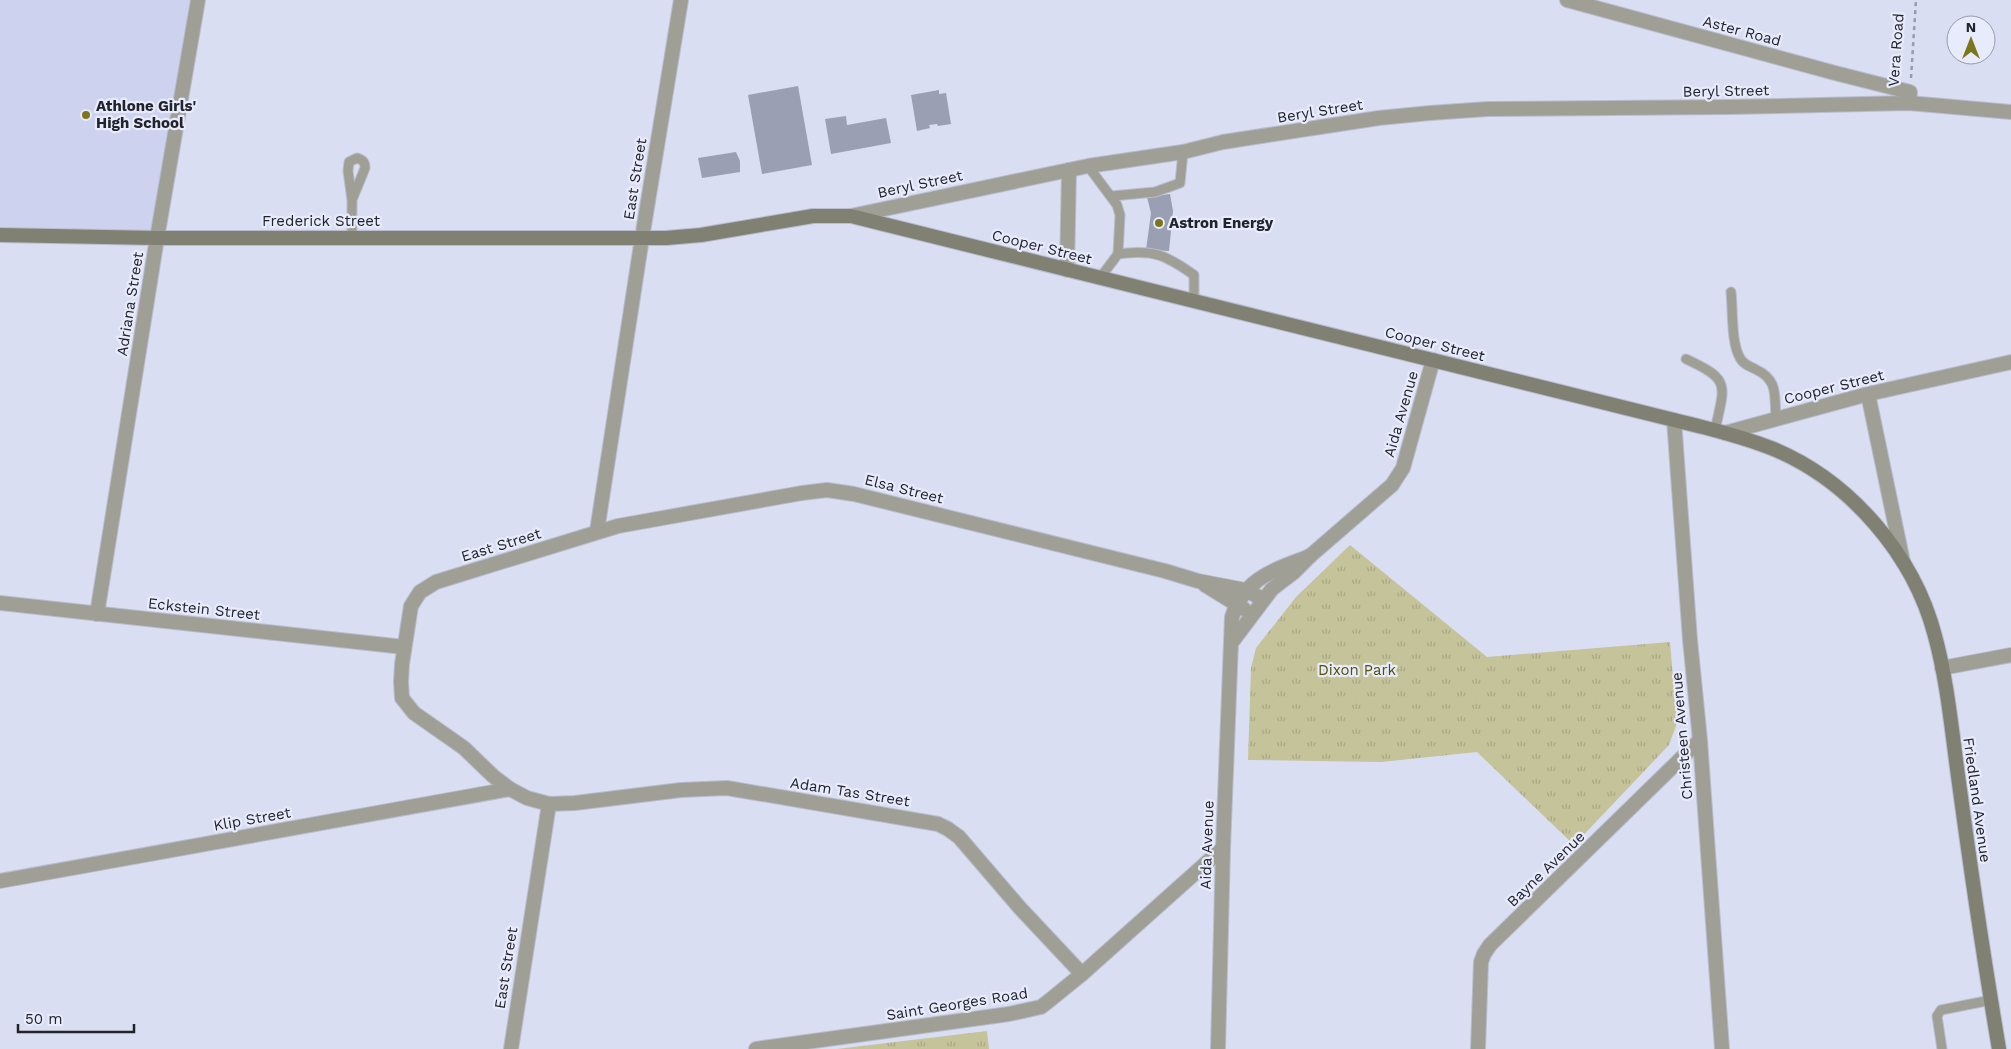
<svg xmlns="http://www.w3.org/2000/svg" width="2011" height="1049" viewBox="0 0 2011 1049" font-family="'Work Sans',sans-serif">
	<defs>
		<pattern id="park-tufts" width="24" height="20" patternUnits="userSpaceOnUse" patternTransform="scale(1.25)"><rect width="24" height="20" fill="#c5c399"/><path d="M3 7l-1-3M5 7V3M7 7l1-3M15 17l-1-3M17 17v-4M19 17l1-3" fill="none" stroke="#a9a784"/></pattern>
	</defs>
	<rect width="100%" height="100%" fill="#d9def2"/>
	<!-- built -->
	<polygon fill="#cdd3ee" points="0,0 190,0 155,231 0,232"/>
	<!-- park -->
	<g fill="url(#park-tufts)">
		<polygon points="1350,545 1487,657 1670,642 1677,723 1669,745 1574,845 1477,752 1381,762 1248,760 1251,668 1256,648 1296,597"/>
		<polygon points="987,1031 989,1049 837,1049"/>
	</g>
	<!-- building -->
	<g fill="#9b9fb3">
		<polygon points="798,86 812,165 762,174 748,95"/>
		<polygon points="939,90 939,94 946,93 951,124 938,126 937,124 929,125 930,128 917,131 911,95"/>
		<polygon points="846,116 847,125 886,118 891,143 831,154 825,119"/>
		<polygon points="736,152 740,161 740,172 702,178 698,158"/>
		<polygon points="1170,194 1173,211 1169,251 1146,250 1151,213 1147,197"/>
	</g>
	<g fill="none" stroke-linecap="round" stroke-linejoin="round">
		<defs>
			<g id="service">
				<polyline points="1088,166 1117,205 1120,215 1118,254"/>
				<polyline points="1112,196 1155,192 1180,183 1183,152"/>
				<path d="M352,237V200L348,171L349,162L357,158C363,160 365,162 365,168L352,200"/>
				<path d="M1100,278L1118,254C1153,249 1166,255 1194,275V302"/>
				<path d="M1731,292C1733,310 1731,343 1740,358C1743,364 1749,366 1755,369C1779,380 1774,395 1776,418"/>
				<path d="M1686,359C1731,380 1725,384 1715,430"/>
				<polyline points="1942,1049 1937,1016 1941,1010 1991,1000"/>
			</g>
			<g id="minor">
				<polyline points="1567,0 1835,73 1910,92 1909,103"/>
				<polyline points="851,216 1088,166 1183,152 1223,142 1379,118 1430,113 1488,109 1730,107 1909,103 2011,112"/>
				<polyline points="1067,270 1069,170"/>
				<polyline points="1868,394 1903,562"/>
				<polyline points="1674,420 1690,640 1700,740 1722,1049"/>
				<polyline points="1725,433 1868,394 2011,362"/>
				<polyline points="597,531 642,238 681,0"/>
				<polyline points="1205,585 1244,609"/>
				<polyline points="0,603 404,647"/>
				<polyline points="97,614 157,238 198,0"/>
				<polyline points="1232,642 1272,589 1293,573 1310,556 1392,485 1403,468 1433,360"/>
				<polyline points="1942,668 2011,655"/>
				<polyline points="0,881 510,789"/>
				<polyline points="1082,974 1020,908 959,837 948,829 938,824 727,788 681,790 575,803 549,804 527,798 510,789 493,776 464,748 414,713 402,698 401,682 402,664 411,606 420,592 436,582 618,526 802,493 827,490 854,494 1165,571 1198,581 1245,590 1263,599"/>
				<polyline points="511,1049 549,804"/>
				<polyline points="756,1049 1009,1014 1041,1007 1050,1000 1082,974 1223,848"/>
				<path d="M1218,1049L1223,848L1232,617C1245,577 1275,570 1310,556"/>
				<polyline points="1478,1049 1481,962 1484,954 1490,945 1700,740"/>
			</g>
			<path id="secondary" d="M0,235L157,238H666L701,235L813,216H851L1674,420C1707,428 1740,436 1771,448C1850,480 1914,555 1935,636C1948,684 1952,734 1959,783C1971,872 1984,960 1999,1049"/>
		</defs>
		<!-- service casing -->
		<use href="#service" stroke="#b8bcce" stroke-width="11"/>
		<!-- minor casing -->
		<use href="#minor" stroke="#b8bcce" stroke-width="16"/>
		<!-- secondary casing -->
		<use href="#secondary" stroke="#b8bcce" stroke-width="16"/>
		<!-- path -->
		<polyline stroke="#979bab" stroke-width="2.5" stroke-dasharray="4 4" stroke-linecap="butt" points="1911,78 1916,0"/>
		<!-- service -->
		<use href="#service" stroke="#9f9f96" stroke-width="9"/>
		<!-- minor -->
		<use href="#minor" stroke="#9f9f96" stroke-width="14"/>
		<!-- secondary -->
		<use href="#secondary" stroke="#808073" stroke-width="14"/>
	</g>
	<!-- markers -->
	<g fill="#7c761a" stroke="#e7ebfc" stroke-width="2">
		<circle cx="86" cy="115" r="5"/>
		<circle cx="1159" cy="223" r="5"/>
	</g>
	<g text-anchor="middle" dominant-baseline="central" stroke-width="4.5" stroke-linejoin="round" paint-order="stroke">
		<!-- street labels -->
		<g font-size="15" fill="#22232b" stroke="#e7ebfc">
			<text transform="translate(1742 31) rotate(15)">Aster Road</text>
			<text transform="translate(1896 50) rotate(-86)">Vera Road</text>
			<text transform="translate(1726 91) rotate(-1)">Beryl Street</text>
			<text transform="translate(1320 111) rotate(-9)">Beryl Street</text>
			<text transform="translate(635 179) rotate(-81)">East Street</text>
			<text transform="translate(920 184) rotate(-12)">Beryl Street</text>
			<text x="321" y="221">Frederick Street</text>
			<text transform="translate(1042 247) rotate(14)">Cooper Street</text>
			<text transform="translate(130 304) rotate(-81)">Adriana Street</text>
			<text transform="translate(1435 344) rotate(14)">Cooper Street</text>
			<text transform="translate(1834 387) rotate(-14)">Cooper Street</text>
			<text transform="translate(1401 414) rotate(-74)">Aida Avenue</text>
			<text transform="translate(904 489) rotate(14)">Elsa Street</text>
			<text transform="translate(501 545) rotate(-17)">East Street</text>
			<text transform="translate(204 609) rotate(6)">Eckstein Street</text>
			<text transform="translate(1682 736) rotate(-95)">Christeen Avenue</text>
			<text transform="translate(850 792) rotate(9)">Adam Tas Street</text>
			<text transform="translate(1977 800) rotate(82)">Friedland Avenue</text>
			<text transform="translate(252 819) rotate(-10)">Klip Street</text>
			<text transform="translate(1207 845) rotate(-88)">Aida Avenue</text>
			<text transform="translate(1546 869) rotate(-44)">Bayne Avenue</text>
			<text transform="translate(506 968) rotate(-81)">East Street</text>
			<text transform="translate(957 1004) rotate(-9)">Saint Georges Road</text>
		</g>
		<!-- poi labels -->
		<g font-size="15" font-weight="bold" fill="#22232b" stroke="#e7ebfc" text-anchor="start">
			<text x="96" y="106">Athlone Girls'<tspan x="96" dy="17">High School</tspan></text>
			<text x="1169" y="223">Astron Energy</text>
		</g>
		<!-- park labels -->
		<g font-size="15" fill="#555001" stroke="#e7ebfc">
			<text x="1357" y="670">Dixon Park</text>
		</g>
	</g>
	<!-- north arrow -->
	<g transform="translate(1971 40)"><circle r="24" fill="#e7ebfc" stroke="#989ba8"/>
	<path d="M0-4L9 19L0 12L-9 19Z" fill="#7c761a"/>
	<text y="-8" font-size="14" font-weight="bold" text-anchor="middle" fill="#22232b">N</text>
	</g>
	<!-- scale -->
	<path d="M18 1024v8h116v-8" fill="none" stroke="#22232b" stroke-width="2.5"/>
	<text x="25" y="1024" font-size="15" fill="#22232b" stroke="#e7ebfc" stroke-width="4" paint-order="stroke">50 m</text>
</svg>
